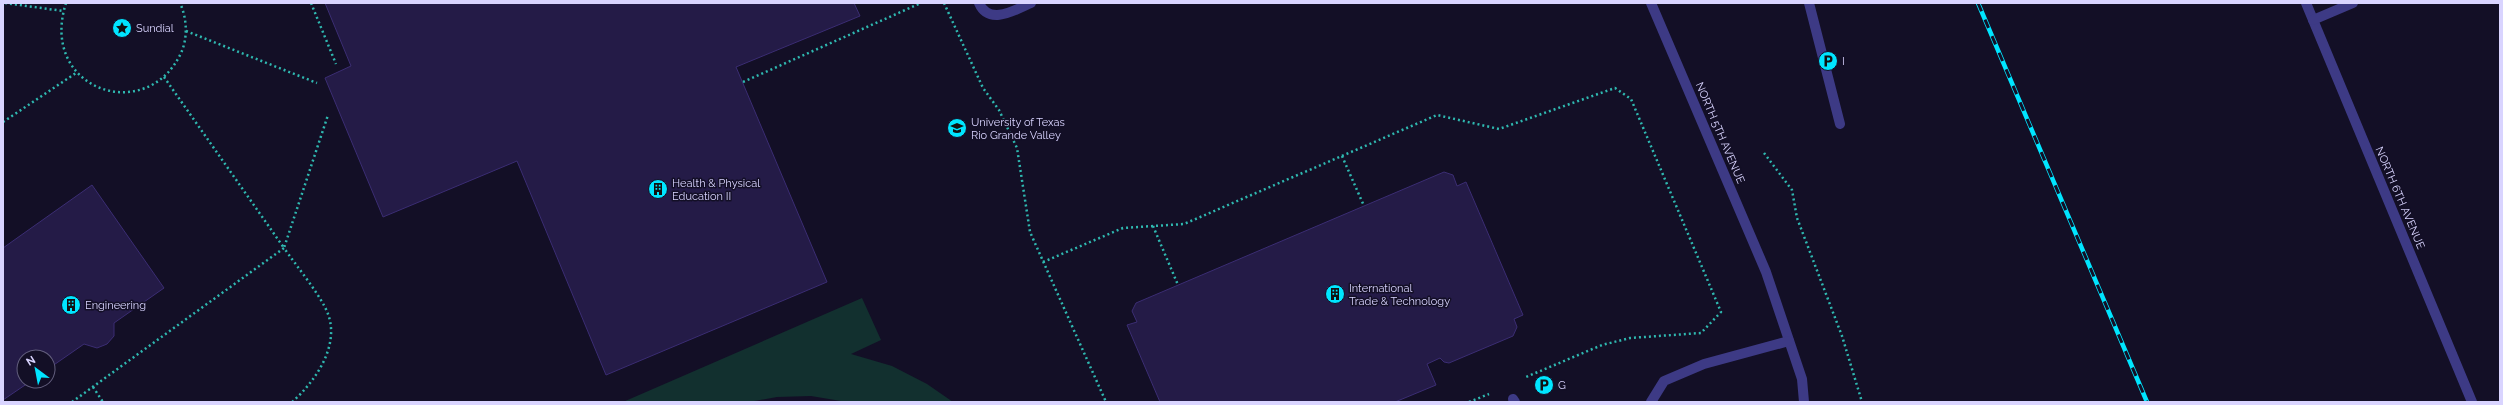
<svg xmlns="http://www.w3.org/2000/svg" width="2503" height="405" viewBox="0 0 2503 405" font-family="Raleway,sans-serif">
	<rect width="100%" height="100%" fill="#130f26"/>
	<!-- green -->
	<polygon fill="#12302f" points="862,298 881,340 851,354 892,366 927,384 953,402 847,402 811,396 777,397 749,402 623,402"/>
	<!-- building -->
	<g fill="#241b47" stroke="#3b2d73">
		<polygon points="325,3 854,3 860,16 736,67 827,282 606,375 517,161 383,217 325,78 351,66"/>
		<polygon points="1444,172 1453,175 1457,186 1466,182 1523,315 1514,319 1517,327 1513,336 1449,363 1444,362 1440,358 1427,364 1436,385 1395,402 1160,402 1127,325 1137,322 1132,311 1136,303"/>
		<polygon points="92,185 164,288 114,323 114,336 107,344 97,348 84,344 48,369 48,357 24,357 24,381 31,381 3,400 3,248"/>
	</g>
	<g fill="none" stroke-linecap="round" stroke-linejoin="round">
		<!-- path -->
		<g stroke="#2fb8b0" stroke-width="2.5" stroke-dasharray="2 3" stroke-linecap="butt">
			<polyline points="5,3 63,11"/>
			<path d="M66,3C38,90 147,126 181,53C188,38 187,18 180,3"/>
			<polyline points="311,3 336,64"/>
			<polyline points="944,3 983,88 999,110 1017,148 1030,232 1106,402"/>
			<polyline points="186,31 317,83"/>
			<polyline points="164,77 284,248 328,115"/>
			<polyline points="743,82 921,3"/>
			<polyline points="3,122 76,73"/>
			<polyline points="1764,153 1792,190 1797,218 1842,336 1862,402"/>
			<polyline points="1342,156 1364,206"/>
			<polyline points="1153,226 1178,285"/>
			<polyline points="1043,262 1123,228 1184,224 1437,115 1499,129 1615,88 1631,99 1721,312 1701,333 1630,338 1602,345 1526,377"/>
			<polyline points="93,387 103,402"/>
			<path d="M72,402L284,248C295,264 322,297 328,314C340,346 315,382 292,402"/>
			<polyline points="1469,402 1489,394"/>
		</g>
		<!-- minor -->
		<g stroke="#3d3a85" stroke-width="10">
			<path d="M979,3C989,26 1015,10 1031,3"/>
			<polyline points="1651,3 1766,272 1802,379 1804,402"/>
			<polyline points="1809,3 1840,124"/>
			<polyline points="2306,3 2472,402"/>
			<polyline points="2313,20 2353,3"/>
			<polyline points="1513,399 1515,402"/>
			<polyline points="1651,402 1664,381 1704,364 1789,341"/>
		</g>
		<defs>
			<polyline id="rail" points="1978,3 2147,402"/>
		</defs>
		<!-- rail casing -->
		<use href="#rail" stroke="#00e5ff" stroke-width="4.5"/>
		<!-- rail -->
		<use href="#rail" stroke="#130f26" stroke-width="3" stroke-dasharray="9" stroke-linecap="butt"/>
	</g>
	<!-- icons -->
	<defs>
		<symbol id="sight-disc" viewBox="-11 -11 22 22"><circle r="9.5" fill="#00e5ff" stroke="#130f26"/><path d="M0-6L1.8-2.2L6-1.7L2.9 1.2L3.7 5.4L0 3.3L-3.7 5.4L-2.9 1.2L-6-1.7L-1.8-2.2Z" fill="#111"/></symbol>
		<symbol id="parking-disc" viewBox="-11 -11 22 22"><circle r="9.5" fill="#00e5ff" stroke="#130f26"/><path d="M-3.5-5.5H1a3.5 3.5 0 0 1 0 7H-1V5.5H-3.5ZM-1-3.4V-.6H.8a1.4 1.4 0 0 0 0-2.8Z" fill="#111"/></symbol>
		<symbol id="university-disc" viewBox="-11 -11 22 22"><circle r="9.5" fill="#00e5ff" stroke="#130f26"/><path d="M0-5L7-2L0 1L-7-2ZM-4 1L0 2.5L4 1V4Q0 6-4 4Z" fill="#111"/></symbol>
		<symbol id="building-disc" viewBox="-11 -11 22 22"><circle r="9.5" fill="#00e5ff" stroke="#130f26"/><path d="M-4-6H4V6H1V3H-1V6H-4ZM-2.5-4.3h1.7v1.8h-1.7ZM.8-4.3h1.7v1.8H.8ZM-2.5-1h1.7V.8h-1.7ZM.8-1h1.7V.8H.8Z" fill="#111"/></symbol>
	</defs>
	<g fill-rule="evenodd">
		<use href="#sight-disc" x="111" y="17" width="22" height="22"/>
		<use href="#parking-disc" x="1817" y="50" width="22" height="22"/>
		<use href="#university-disc" x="946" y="117" width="22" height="22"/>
		<use href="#building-disc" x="647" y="178" width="22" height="22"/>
		<use href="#building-disc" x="1324" y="283" width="22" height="22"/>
		<use href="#building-disc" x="60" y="294" width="22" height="22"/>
		<use href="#parking-disc" x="1533" y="374" width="22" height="22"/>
	</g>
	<g text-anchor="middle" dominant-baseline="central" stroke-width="3" stroke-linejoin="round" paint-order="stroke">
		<!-- poi labels -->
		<g font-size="11" fill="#d9d4ff" stroke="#130f26" text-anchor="start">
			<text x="136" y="28">Sundial</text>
			<text x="1842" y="61">I</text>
			<text x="971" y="122">University of Texas<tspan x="971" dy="13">Rio Grande Valley</tspan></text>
			<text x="672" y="183">Health &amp; Physical<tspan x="672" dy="13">Education II</tspan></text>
			<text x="1349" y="288">International<tspan x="1349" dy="13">Trade &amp; Technology</tspan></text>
			<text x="85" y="305">Engineering</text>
			<text x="1558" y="385">G</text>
		</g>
		<!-- street labels -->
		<g font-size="11" fill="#d9d4ff" stroke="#130f26">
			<text transform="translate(1720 133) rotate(67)">NORTH 5TH AVENUE</text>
			<text transform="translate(2400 198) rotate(67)">NORTH 6TH AVENUE</text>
		</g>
	</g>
	<!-- border -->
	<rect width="2503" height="405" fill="none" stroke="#d9d4ff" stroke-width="8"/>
	<!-- north arrow -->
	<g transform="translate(36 369) rotate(328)"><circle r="19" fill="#130f26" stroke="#625e7d"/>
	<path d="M0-3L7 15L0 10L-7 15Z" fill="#00e5ff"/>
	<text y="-6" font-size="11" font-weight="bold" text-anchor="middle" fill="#d9d4ff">N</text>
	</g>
</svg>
